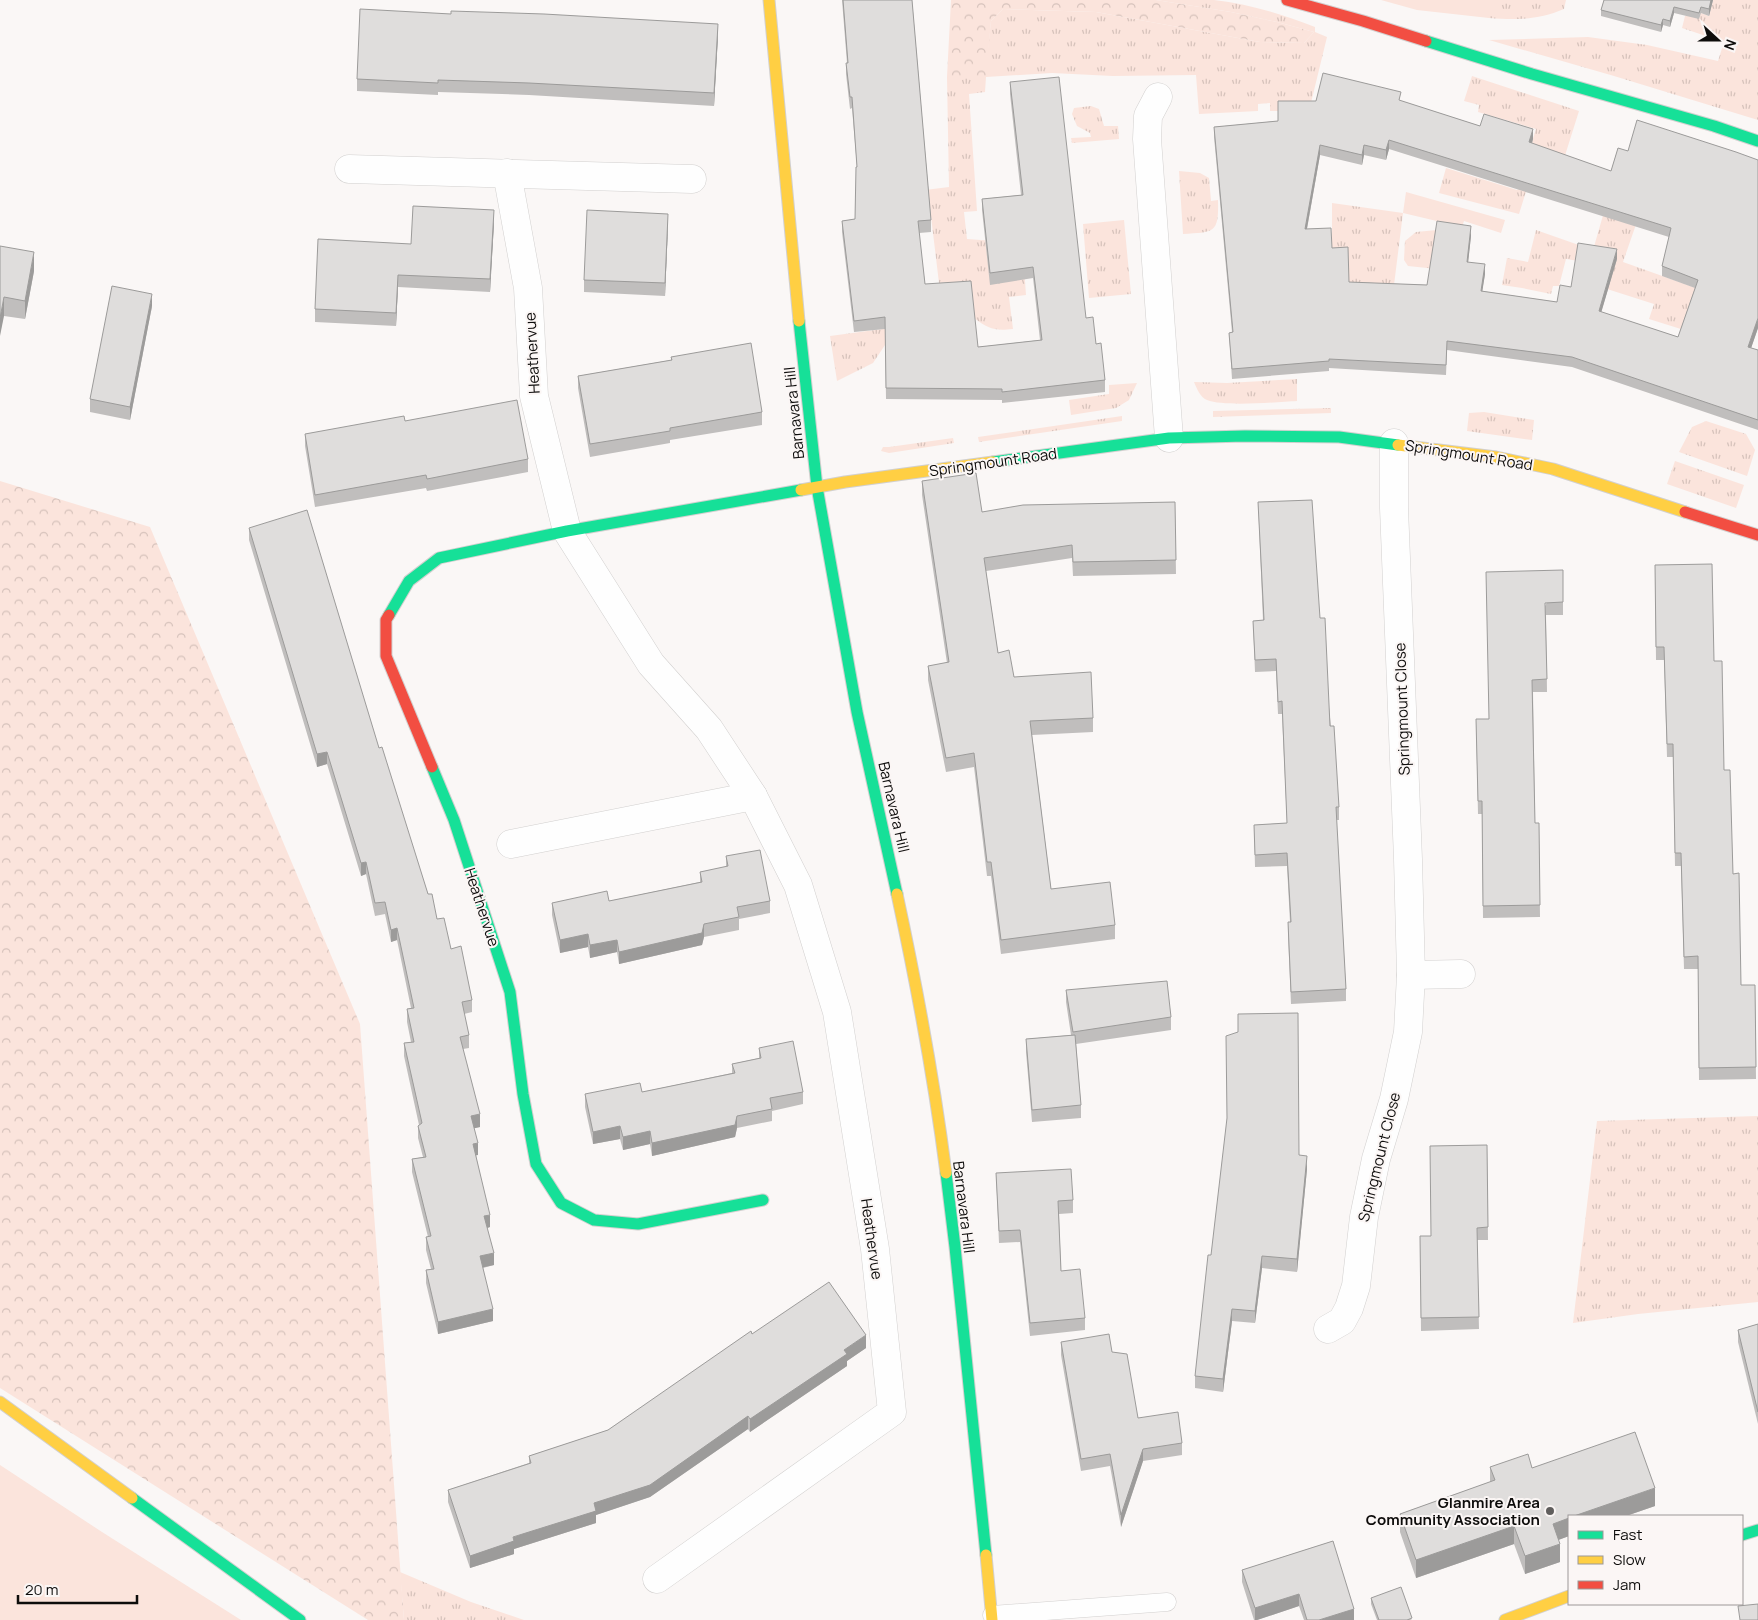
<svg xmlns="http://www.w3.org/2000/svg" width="1758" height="1620" viewBox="0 0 1758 1620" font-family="Manrope,sans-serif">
	<defs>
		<pattern id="grass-tufts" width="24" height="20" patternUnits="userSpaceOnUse" patternTransform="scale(1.25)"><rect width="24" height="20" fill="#fbe4dc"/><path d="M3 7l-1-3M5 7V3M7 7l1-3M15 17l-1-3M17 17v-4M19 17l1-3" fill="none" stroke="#d6c2bb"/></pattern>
		<pattern id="forest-crowns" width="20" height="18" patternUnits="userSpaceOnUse" patternTransform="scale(1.25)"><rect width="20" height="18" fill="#fbe4dc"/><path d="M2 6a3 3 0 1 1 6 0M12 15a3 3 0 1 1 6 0" fill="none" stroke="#d6c2bb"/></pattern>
	</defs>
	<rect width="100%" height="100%" fill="#faf7f6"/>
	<!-- grass -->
	<g fill="url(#grass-tufts)">
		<path d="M1156,0C1175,0 1195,0 1214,0C1249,4 1282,14 1315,27V32L1327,37L1309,111H1270V103L1258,104V111L1199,114L1196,75L1113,76L1052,73L986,77L985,92L969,94L977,211L964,212L967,239L1009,242L1024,267L1026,295L1009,297L1013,329C994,331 989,329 974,318L970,281L939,283L930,208L885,195L949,187L947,77L985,76L991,21L1003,9L1096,12L1260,42L1304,43L1314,32L1277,22L1231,12Z"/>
		<path d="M1489,0H1566L1564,9C1538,20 1517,20 1489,18Z"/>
		<polygon points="1713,0 1758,0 1758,120 1614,76 1489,40 1588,37 1647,45 1718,61 1724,42 1682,28 1685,16 1701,13 1709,16"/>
		<polygon points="1472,76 1579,111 1562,165 1528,154 1536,129 1478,112 1479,105 1464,101"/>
		<polygon points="1091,106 1099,109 1104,126 1118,126 1119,139 1072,143 1071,138 1091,137 1090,133 1077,126 1072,114 1074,108"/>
		<polygon points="1446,168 1517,190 1529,182 1519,214 1439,193"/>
		<path d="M1179,171L1200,173L1209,178L1211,201L1218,200C1219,234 1214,232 1183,234Z"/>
		<polygon points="1608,198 1641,210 1623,262 1696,288 1684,330 1649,319 1654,304 1607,289 1617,259 1591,263 1566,259 1559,286 1553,286 1551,294 1522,288 1502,285 1507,258 1528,262 1536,230 1593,250"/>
		<polygon points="1332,203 1403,213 1393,293 1392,315 1310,266 1332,257"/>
		<polygon points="1124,220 1131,294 1089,298 1083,224"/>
		<polygon points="1437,230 1446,270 1408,266 1404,260 1405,241 1416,232"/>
		<polygon points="890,328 887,342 873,363 837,381 830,336"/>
		<path d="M1297,379V401C1276,402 1225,407 1207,400C1200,397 1197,389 1194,382L1227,383Z"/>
		<polygon points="1137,383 1129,400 1116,408 1071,415 1069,400 1109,394 1109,385"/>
		<polygon points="1331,408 1331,413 1213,417 1213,411"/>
		<polygon points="1484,412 1534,420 1532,440 1467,431 1469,413"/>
		<polygon points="1122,416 1122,421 979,442 978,437"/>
		<polygon points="1706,421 1746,434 1755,450 1747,476 1679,452 1692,427"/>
		<polygon points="953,438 954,443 889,453 881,451 883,447 889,447"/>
		<polygon points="1675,461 1744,485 1736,508 1667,484"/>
		<polygon points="1758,1116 1758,1302 1638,1314 1573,1323 1597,1121"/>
		<polygon points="400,1572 471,1602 524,1620 404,1620"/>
	</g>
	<!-- forest -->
	<g fill="url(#forest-crowns)">
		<polygon points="951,0 1156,0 1231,12 1277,22 1314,32 1304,43 1260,42 1096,12 1003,9 991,21 986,77 947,77"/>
		<polygon points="0,481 150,527 360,1024 404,1620 368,1620 0,1388"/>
	</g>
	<!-- green -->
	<g fill="#fbe4dc">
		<polygon points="1381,0 1489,0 1489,18 1417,10"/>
		<polygon points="1406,192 1505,220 1501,233 1464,221 1462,227 1403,213"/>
		<polygon points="0,1465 102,1532 241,1620 0,1620"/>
	</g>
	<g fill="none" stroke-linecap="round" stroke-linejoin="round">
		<defs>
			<polyline id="lane" points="992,1615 1167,1602"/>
			<g id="street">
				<polyline points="1158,97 1148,116 1147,139 1169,438"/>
				<polyline points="349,169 692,179"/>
				<polyline points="507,173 528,288 534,396 567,531 651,664 709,729 753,796 798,885 837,1012 875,1249 892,1412 657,1579"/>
				<polyline points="511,844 753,796"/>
				<polyline points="1411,975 1461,974"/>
				<polyline points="1328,1329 1342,1321 1349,1308 1356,1286 1364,1217 1376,1159 1394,1099 1408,1032 1411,975 1408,859 1394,508 1394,443"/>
			</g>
			<g id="fast">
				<polyline points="1426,41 1532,74 1714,126 1758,141"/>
				<polyline points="799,321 817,487 857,712 897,894"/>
				<polyline points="993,462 1169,438 1245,436 1339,437 1398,445"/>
				<polyline points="389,615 409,581 439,558 567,531 801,490"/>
				<polyline points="432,767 454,820 510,992 523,1094 536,1164 561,1203 594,1220 638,1224 763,1200"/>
				<polyline points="946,1173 955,1247 986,1555"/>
				<polyline points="132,1498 300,1620"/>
				<polyline points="1742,1535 1758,1530"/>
			</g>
			<g id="slow">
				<polyline points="769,0 799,321"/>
				<polyline points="1398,445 1496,457 1553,469 1685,512"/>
				<polyline points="801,490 845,482 993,462"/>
				<path d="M897,894C917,987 934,1079 946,1173"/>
				<polyline points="0,1402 132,1498"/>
				<polyline points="986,1555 992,1620"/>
				<polyline points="1505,1620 1569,1596"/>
			</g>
			<g id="jam">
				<polyline points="1287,0 1363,21 1426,41"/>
				<polyline points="1685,512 1758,535"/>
				<polyline points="389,615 386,620 386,656 432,767"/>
			</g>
		</defs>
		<!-- lane casing -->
		<use href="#lane" stroke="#d2d0cf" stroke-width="19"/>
		<!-- street casing -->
		<use href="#street" stroke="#d2d0cf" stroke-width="29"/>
		<!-- fast casing -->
		<use href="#fast" stroke="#d2d0cf" stroke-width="13"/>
		<!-- slow casing -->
		<use href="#slow" stroke="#d2d0cf" stroke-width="13"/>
		<!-- jam casing -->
		<use href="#jam" stroke="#d2d0cf" stroke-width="13"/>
		<!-- lane -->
		<use href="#lane" stroke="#fefefe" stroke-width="18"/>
		<!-- street -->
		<use href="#street" stroke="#fefefe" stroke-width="28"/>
		<!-- fast -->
		<use href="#fast" stroke="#16e098" stroke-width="11"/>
		<!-- slow -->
		<use href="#slow" stroke="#ffcf43" stroke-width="11"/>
		<!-- jam -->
		<use href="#jam" stroke="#f24e42" stroke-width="11"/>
	</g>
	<!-- wall -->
	<g fill="#c0bebd" fill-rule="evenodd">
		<polygon points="842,0 912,0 931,220 931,232 919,233 925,284 978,347 1040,340 1033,278 990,285 982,210 982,199 1021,195 1010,94 1010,82 1086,318 1096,344 1105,380 1105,392 1002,403 1002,400 886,399 885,329 854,332 842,232 842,221 855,219 857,167 852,108 850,109 846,74 846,63 847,63"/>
		<polygon points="1604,0 1713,0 1709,16 1701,13 1699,19 1674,13 1670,27 1663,25 1661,32 1601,16 1601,10"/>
		<polygon points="718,36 714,106 529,95 438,92 438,95 357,91 357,79"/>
		<path d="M1401,101L1480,126L1533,139L1532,144L1611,171L1618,148L1758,328L1751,348L1758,350V430L1572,367L1447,350L1446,375L1329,368V371L1232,379L1229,333L1232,332L1214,137V127L1278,121ZM1389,149L1669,237L1662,266V276L1695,288L1678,337L1601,312L1617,259L1571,287L1557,302L1482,291L1485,274L1468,263L1471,236L1427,285L1349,282L1332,248L1307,229L1320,155L1362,165L1364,155L1386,160Z"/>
		<polygon points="494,223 490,292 398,287 396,326 315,322 315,309 411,244"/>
		<polygon points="668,226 665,296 584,292 584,280"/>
		<polygon points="0,246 34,271 25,319 4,316"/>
		<polygon points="152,306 130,420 90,412 90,399"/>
		<polygon points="671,357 762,412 762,425 670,440 670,443 590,457 578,388 578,376 671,360"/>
		<polygon points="405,421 528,459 528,472 427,491 426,488 315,507 305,446 305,434"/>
		<polygon points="922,481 982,512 1175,502 1176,574 1073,576 1072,558 986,571 998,653 1014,677 1093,718 1093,732 1032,735 1051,889 1115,925 1115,939 1001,954 991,876 987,876 974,767 946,772 928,680 928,666 947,663 922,495"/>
		<polygon points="1258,502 1320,618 1339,807 1339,820 1336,820 1346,989 1346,1001 1291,1004 1288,935 1288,922 1290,922 1287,866 1255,867 1254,825 1287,823 1282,714 1278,714 1276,671 1255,672 1253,621 1263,620"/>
		<polygon points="249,528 379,748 428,894 437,919 451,949 472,1000 472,1012 464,1014 469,1035 469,1048 463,1049 480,1127 474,1128 478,1155 476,1155 490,1227 487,1228 494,1265 483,1268 493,1321 438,1334 426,1283 426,1270 431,1269 426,1250 426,1237 428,1237 412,1172 412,1159 423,1157 418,1138 418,1126 419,1125 404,1056 404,1043 411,1042 407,1022 407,1009 411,1008 397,940 391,942 385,914 375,916 366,874 361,876 327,764 317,767 249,540"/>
		<polygon points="1655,565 1714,661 1733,874 1741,985 1755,985 1756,1079 1699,1080 1698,969 1684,969 1681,866 1675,866 1673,757 1667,757 1664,660 1656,660"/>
		<polygon points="1563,570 1563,615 1546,615 1547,692 1533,692 1535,823 1539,823 1540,917 1483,918 1482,814 1478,814 1476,719 1489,719"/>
		<polygon points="726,856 770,901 770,913 739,919 739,930 704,937 702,945 619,964 617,952 590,958 588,947 560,953 552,915 552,903 609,901 700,882 700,872 726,867"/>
		<polygon points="1066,990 1171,1017 1171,1030 1076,1044 1081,1105 1081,1118 1032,1122 1026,1052 1026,1039 1071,1035 1066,1002"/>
		<polygon points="759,1048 803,1092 803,1104 772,1111 772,1121 737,1128 735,1137 652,1156 650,1144 623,1150 620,1139 593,1144 585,1107 585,1094 642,1092 732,1073 732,1064 759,1058"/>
		<polygon points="1487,1145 1488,1240 1477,1240 1479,1329 1421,1331 1420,1236 1431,1236"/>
		<polygon points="1299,1155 1307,1169 1297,1272 1262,1268 1255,1323 1232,1321 1223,1392 1195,1388 1195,1376 1211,1255"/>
		<polygon points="996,1173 1073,1200 1073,1213 1059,1214 1061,1271 1085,1318 1085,1330 1030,1336 1020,1242 999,1243"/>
		<polygon points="1758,1324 1758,1424 1738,1342 1738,1330"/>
		<polygon points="752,1334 866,1348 847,1361 847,1366 750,1432 748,1429 650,1497 596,1515 596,1523 514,1549 514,1554 470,1568 448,1502 448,1490 529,1463 529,1456 608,1430"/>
		<polygon points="1061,1342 1112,1352 1138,1418 1182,1443 1182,1455 1143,1461 1121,1527 1110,1466 1081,1471 1061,1355"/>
		<polygon points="1490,1467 1532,1468 1655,1506 1626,1516 1569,1516 1569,1536 1558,1540 1560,1562 1525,1574 1514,1544 1416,1578 1400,1532 1400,1514 1490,1482"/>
		<polygon points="1333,1541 1354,1620 1304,1620 1299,1606 1257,1620 1254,1620 1242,1582 1242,1570"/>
		<polygon points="1371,1598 1412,1620 1377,1620 1371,1604"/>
	</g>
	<!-- shaded-wall -->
	<g fill="#9c9b9a">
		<polygon points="1711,0 1713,0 1709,16 1709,9"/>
		<polygon points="1674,7 1674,13 1670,27 1670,21"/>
		<polygon points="1663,19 1663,25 1661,32 1661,25"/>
		<polygon points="718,24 718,36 714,106 714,93"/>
		<polygon points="1533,129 1533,139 1529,152 1529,142"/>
		<polygon points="1389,140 1389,149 1386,160 1386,150"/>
		<polygon points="1320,145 1320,155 1305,239 1305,229"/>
		<polygon points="1364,145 1364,155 1362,165 1362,155"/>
		<polygon points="494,210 494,223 490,292 490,279"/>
		<polygon points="668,214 668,226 665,296 665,283"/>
		<polygon points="1471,226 1471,236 1467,272 1467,262"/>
		<polygon points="1617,249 1617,259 1599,320 1599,311"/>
		<polygon points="34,252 34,271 25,319 25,301"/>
		<polygon points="1485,264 1485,274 1481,300 1481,291"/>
		<polygon points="398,275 398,287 396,326 396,313"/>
		<polygon points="152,294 152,306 130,420 130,407"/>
		<polygon points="4,297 4,316 0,336 0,318"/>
		<polygon points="1758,318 1758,328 1748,357 1748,347"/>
		<polygon points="327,752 327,764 317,767 317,754"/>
		<polygon points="366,862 366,874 361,876 361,863"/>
		<polygon points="704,924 704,937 702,945 619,964 619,952"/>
		<polygon points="397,928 397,940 391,942 391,930"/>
		<polygon points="588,934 588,947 560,953 560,940"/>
		<polygon points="617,940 617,952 590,958 590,945"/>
		<polygon points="480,1114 480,1127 471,1129 471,1116"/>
		<polygon points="737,1116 737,1128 735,1137 652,1156 652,1143"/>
		<polygon points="620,1126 620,1139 593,1144 593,1132"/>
		<polygon points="650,1131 650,1144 623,1150 623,1137"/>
		<polygon points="478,1143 478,1155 473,1156 473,1144"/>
		<polygon points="1307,1156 1307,1169 1297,1272 1297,1259"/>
		<polygon points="490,1215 490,1227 484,1229 484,1216"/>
		<polygon points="494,1253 494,1265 480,1268 480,1256"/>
		<polygon points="1262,1256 1262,1268 1255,1323 1255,1311"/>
		<polygon points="493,1309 493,1321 438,1334 438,1322"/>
		<polygon points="1232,1309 1232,1321 1223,1392 1223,1379"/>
		<polygon points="866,1335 866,1348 847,1361 847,1366 750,1432 750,1419 844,1350"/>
		<polygon points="748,1416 748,1429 650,1497 596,1515 596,1523 514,1549 514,1554 470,1568 470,1556 594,1503"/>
		<polygon points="1143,1449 1143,1461 1121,1527 1121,1515"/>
		<polygon points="1655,1488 1655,1506 1626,1516 1574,1516"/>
		<polygon points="1569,1518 1569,1536 1553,1542 1553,1524"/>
		<polygon points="1514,1526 1514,1544 1416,1578 1416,1560"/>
		<polygon points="1560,1544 1560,1562 1525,1574 1525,1556"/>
		<polygon points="1299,1594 1299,1606 1257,1620 1255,1620 1255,1608"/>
		<polygon points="1354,1609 1354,1620 1319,1620"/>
	</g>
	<!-- building -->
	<g fill="#dfdddc" stroke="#9c9b9a" fill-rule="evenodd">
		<polygon points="843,0 912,0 931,220 918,221 925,284 971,281 978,347 1042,340 1033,267 990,273 982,199 1023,195 1010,82 1059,77 1086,318 1093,317 1096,344 1101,343 1105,380 1002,392 1002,389 886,388 885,317 854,321 842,221 855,219 856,167 857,167 852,97 850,97 846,63 848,63"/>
		<polygon points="1604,0 1711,0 1709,9 1701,7 1699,13 1674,7 1670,21 1663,19 1661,25 1601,10"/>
		<polygon points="360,9 451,14 451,11 544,14 718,24 714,93 529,83 438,80 438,83 357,79"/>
		<path d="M1323,73L1401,92L1399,100L1480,126L1484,114L1533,129L1529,142L1611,171L1618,148L1628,151L1637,120L1736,152L1758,160V318L1748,347L1758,350V420L1572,357L1447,341L1446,365L1329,359V361L1232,369L1229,333L1233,332L1214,127L1278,121V101H1316ZM1389,140L1671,228L1662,266L1698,280L1678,337L1599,311L1617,249L1578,243L1571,287L1560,285L1557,302L1481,291L1485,264L1467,262L1471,226L1437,221L1427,285L1349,282L1348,247L1332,248L1331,228L1305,229L1320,145L1362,155L1364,145L1386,150Z"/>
		<polygon points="413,206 494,210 490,279 398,275 396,313 315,309 318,239 411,244"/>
		<polygon points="587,210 668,214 665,283 584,280"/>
		<polygon points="0,246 34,252 25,301 4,297 0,318"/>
		<polygon points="112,286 152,294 130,407 90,399"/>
		<polygon points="751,343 762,412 670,428 670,431 590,444 578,376 672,360 671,357"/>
		<polygon points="517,400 528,459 427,479 426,475 315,495 305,434 404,416 405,421"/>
		<polygon points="976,473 982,512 1023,505 1175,502 1176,560 1073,562 1072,545 984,558 998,653 1009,650 1014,677 1091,672 1093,718 1030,721 1051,889 1110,882 1115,925 1001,940 991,862 987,862 974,753 946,758 928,666 949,662 922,481"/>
		<polygon points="1312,500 1320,618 1325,618 1330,726 1334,726 1339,807 1336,807 1346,989 1291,992 1288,922 1291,922 1287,853 1255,855 1254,825 1287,823 1282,701 1278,702 1276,659 1255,660 1253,621 1264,620 1258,502"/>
		<polygon points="307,510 379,748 382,747 428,894 432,894 437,919 444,918 451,949 461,946 472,1000 462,1002 469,1035 460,1037 480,1114 471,1116 478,1143 473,1144 490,1215 484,1216 494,1253 480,1256 493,1309 438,1322 426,1270 434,1269 426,1237 431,1236 412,1159 426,1157 418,1126 422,1123 404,1043 414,1042 407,1009 414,1008 397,928 391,930 385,902 375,903 366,862 361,863 327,752 317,754 249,528"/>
		<polygon points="1712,564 1714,661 1722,661 1724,770 1730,770 1733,874 1739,873 1741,985 1755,985 1756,1067 1699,1068 1698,956 1684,957 1681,853 1675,853 1673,744 1667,744 1664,647 1656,647 1655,565"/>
		<polygon points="1563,570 1563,602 1545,603 1547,679 1532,680 1535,823 1539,823 1540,905 1483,906 1482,801 1478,801 1476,719 1489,719 1486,572"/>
		<polygon points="760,850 770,901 737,907 739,917 704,924 702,933 619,952 617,940 590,945 588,934 560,940 552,903 607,891 609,901 702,882 700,872 728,866 726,856"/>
		<polygon points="1167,981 1171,1017 1073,1032 1066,990"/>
		<polygon points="1298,1013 1299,1155 1307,1156 1297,1259 1262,1256 1255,1311 1232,1309 1223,1379 1195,1376 1208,1255 1211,1255 1227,1118 1226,1036 1238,1032 1238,1014"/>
		<polygon points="1075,1035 1081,1105 1032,1110 1026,1039"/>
		<polygon points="793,1041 803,1092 770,1098 772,1109 737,1116 735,1125 652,1143 650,1131 623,1137 620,1126 593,1132 585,1094 640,1083 642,1092 735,1073 732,1064 761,1058 759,1048"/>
		<polygon points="1487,1145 1488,1227 1477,1228 1479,1317 1421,1318 1420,1236 1431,1236 1430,1146"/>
		<polygon points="1071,1169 1073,1200 1058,1201 1061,1271 1080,1269 1085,1318 1030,1323 1020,1230 999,1231 996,1173"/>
		<polygon points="829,1282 866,1335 844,1350 847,1354 750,1419 748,1416 650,1485 594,1503 596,1511 513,1537 514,1541 470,1556 448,1490 531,1463 529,1456 608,1430 751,1331 752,1334"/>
		<polygon points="1758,1324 1758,1412 1738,1330"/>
		<polygon points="1109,1334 1112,1352 1127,1354 1138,1418 1178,1412 1182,1443 1143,1449 1121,1515 1110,1454 1081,1459 1061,1342"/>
		<polygon points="1635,1432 1655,1488 1574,1516 1569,1516 1569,1518 1553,1524 1560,1544 1525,1556 1514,1526 1416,1560 1400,1514 1495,1480 1490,1467 1528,1454 1532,1468"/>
		<polygon points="1333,1541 1354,1609 1319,1620 1307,1620 1299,1594 1255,1608 1242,1570"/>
		<polygon points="1401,1587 1412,1618 1407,1620 1379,1620 1371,1598"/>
		<polygon points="1758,1604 1758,1620 1740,1620 1738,1606"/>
	</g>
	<!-- markers -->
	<circle fill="#605e5d" stroke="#fbf6f5" stroke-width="2" cx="1550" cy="1511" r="5"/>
	<g text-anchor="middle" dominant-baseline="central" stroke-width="4" stroke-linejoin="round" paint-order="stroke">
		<!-- street labels -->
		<g font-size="15" fill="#0d0c0b" stroke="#fbf6f5">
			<text transform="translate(532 353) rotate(-93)">Heathervue</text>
			<text transform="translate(794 413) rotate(-96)">Barnavara Hill</text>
			<text transform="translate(1469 455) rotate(9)">Springmount Road</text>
			<text transform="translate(993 462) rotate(-8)">Springmount Road</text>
			<text transform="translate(1402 709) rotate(-92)">Springmount Close</text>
			<text transform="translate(894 807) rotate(77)">Barnavara Hill</text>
			<text transform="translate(482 907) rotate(72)">Heathervue</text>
			<text transform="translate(1379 1157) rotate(-76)">Springmount Close</text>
			<text transform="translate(964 1207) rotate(83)">Barnavara Hill</text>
			<text transform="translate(872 1239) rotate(82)">Heathervue</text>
		</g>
		<!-- poi labels -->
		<g font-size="15" font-weight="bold" fill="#0d0c0b" stroke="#fbf6f5" text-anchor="end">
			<text x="1540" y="1502">Glanmire Area<tspan x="1540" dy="17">Community Association</tspan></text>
		</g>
	</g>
	<!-- legend -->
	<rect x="1568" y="1515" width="175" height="90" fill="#fbf6f5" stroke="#9c9897"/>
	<rect x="1578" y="1531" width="25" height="8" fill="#16e098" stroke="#9c9897"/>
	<text x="1613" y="1540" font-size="15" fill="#0d0c0b">Fast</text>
	<rect x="1578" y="1556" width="25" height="8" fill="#ffcf43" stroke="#9c9897"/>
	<text x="1613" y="1565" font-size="15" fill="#0d0c0b">Slow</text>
	<rect x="1578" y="1581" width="25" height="8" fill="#f24e42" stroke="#9c9897"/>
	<text x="1613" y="1590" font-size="15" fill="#0d0c0b">Jam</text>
	<!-- north arrow -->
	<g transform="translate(1718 40) rotate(111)" stroke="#fbf6f5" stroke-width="4" paint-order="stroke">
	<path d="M0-4L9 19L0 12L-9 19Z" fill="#0d0c0b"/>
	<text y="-8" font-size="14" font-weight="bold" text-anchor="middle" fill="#0d0c0b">N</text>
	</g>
	<!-- scale -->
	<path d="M18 1595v8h119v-8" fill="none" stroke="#0d0c0b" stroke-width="2.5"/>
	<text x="25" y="1595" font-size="15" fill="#0d0c0b" stroke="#fbf6f5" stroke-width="4" paint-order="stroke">20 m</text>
</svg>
